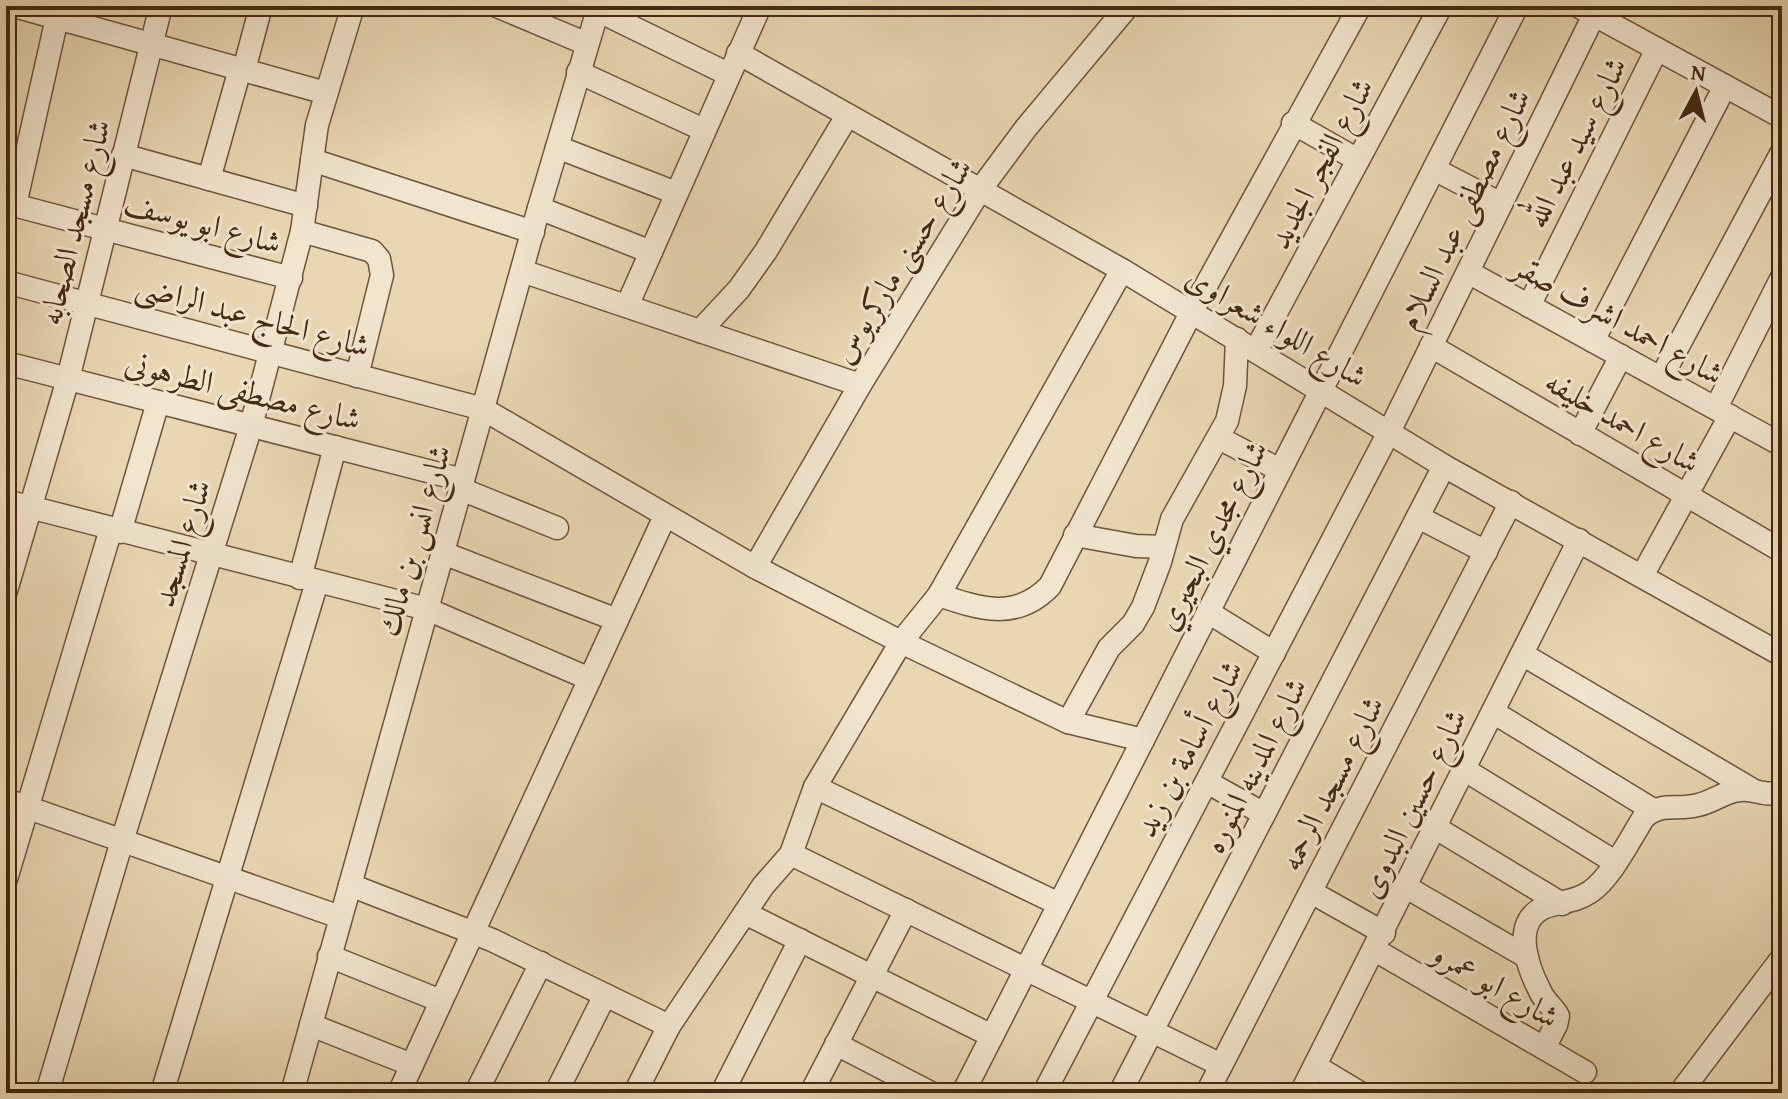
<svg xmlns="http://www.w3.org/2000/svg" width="1788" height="1099" viewBox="0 0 1788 1099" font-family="'Gentium Book Plus',Amiri,serif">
	<rect width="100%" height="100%" fill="#e9d7b4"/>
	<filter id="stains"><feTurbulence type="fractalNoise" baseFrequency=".0025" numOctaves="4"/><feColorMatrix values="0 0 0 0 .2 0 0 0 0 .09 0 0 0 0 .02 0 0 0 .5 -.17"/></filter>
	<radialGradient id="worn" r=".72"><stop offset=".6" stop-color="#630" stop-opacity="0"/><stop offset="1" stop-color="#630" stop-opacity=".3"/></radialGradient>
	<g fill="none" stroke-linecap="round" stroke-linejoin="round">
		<defs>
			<g id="minor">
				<polyline points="14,6 326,93"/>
				<polyline points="497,6 587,44"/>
				<polyline points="1578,6 1782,117"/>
				<polyline points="597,10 728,74"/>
				<polyline points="738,53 1122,270 1444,466 1782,655"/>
				<polyline points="244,70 261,6"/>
				<polyline points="578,72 704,130"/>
				<polyline points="1293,123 1358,160"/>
				<polyline points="557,147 676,193"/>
				<polyline points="123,155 306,206"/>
				<polyline points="312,160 533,232"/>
				<polyline points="1434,169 1501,204"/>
				<polyline points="209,179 240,69"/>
				<polyline points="6,203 291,278"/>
				<polyline points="15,205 57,18"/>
				<polyline points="539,208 651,252"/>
				<polyline points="302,231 372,251 379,259 382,275 357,376"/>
				<polyline points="522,271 860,385"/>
				<polyline points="1468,272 1782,445"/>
				<polyline points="6,282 483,409 755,567 901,642 1068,722 1143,740"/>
				<polyline points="627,306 760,6"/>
				<polyline points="1529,306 1657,49"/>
				<polyline points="700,331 739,289 766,251 847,116"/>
				<polyline points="1593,341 1725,86"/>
				<polyline points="1431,346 1782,551"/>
				<polyline points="1256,350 1441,6"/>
				<polyline points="6,363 463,480"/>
				<polyline points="1661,378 1782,152"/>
				<polyline points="1716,408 1782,277"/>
				<polyline points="1580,434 1621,356"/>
				<polyline points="1219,438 1280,470"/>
				<polyline points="461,489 557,528"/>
				<polyline points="6,501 427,609 590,679"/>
				<polyline points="1418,517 1486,552"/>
				<polyline points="120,532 158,402"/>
				<polyline points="1075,535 1136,546 1164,547"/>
				<polyline points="443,553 617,620"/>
				<polyline points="755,567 860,385 980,190 1026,128 1128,6"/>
				<polyline points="1642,576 1730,416"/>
				<polyline points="300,578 335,447"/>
				<polyline points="6,591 68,379 161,6"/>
				<path d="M939,595C980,609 1016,621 1050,586L1192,311L1360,6"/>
				<polyline points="1208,612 1274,653"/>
				<polyline points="1522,654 1751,789"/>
				<polyline points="1493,712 1653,810"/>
				<polyline points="1068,722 1109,648 1133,624 1143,607 1160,562 1172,519 1227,421 1235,386 1237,339"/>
				<polyline points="1465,770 1615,862"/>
				<polyline points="1207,782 1264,814"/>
				<polyline points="815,787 1059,904"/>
				<polyline points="6,800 340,917"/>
				<polyline points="1436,828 1562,904"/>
				<polyline points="791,854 1221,1065"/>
				<polyline points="6,879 111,529"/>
				<polyline points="350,885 492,940 669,1026"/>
				<polyline points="1406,887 1527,957"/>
				<polyline points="1311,892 1384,933"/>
				<polyline points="745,913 992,1036"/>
				<polyline points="1375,950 1585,1072"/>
				<polyline points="329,956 441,1001"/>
				<polyline points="311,1025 412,1065"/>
				<polyline points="836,1044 931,1093"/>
				<path d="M1544,1048L1556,1025L1558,1016C1553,1007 1544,1001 1540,991C1528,968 1511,923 1543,908C1558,901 1574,903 1590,892C1611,878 1630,839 1644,817C1664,801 1676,811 1698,805C1713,802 1725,791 1740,790C1756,788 1765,798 1782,791"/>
				<polyline points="1315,1066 1360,1093"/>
				<polyline points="47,1093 122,841 251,426 302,231 317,125 353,6"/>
				<polyline points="162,1093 317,582"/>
				<polyline points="292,1093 539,208 599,6"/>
				<polyline points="399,1093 665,516"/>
				<polyline points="476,1093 541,963"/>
				<polyline points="556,1093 605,995"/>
				<polyline points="635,1093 669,1026 763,886 791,854 815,787 901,642 939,595 1122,270"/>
				<polyline points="722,1093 800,940"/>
				<polyline points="811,1093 906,910"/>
				<polyline points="963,1093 1517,6"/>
				<polyline points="1044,1093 1389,432 1594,15"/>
				<polyline points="1120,1093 1444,466"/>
				<polyline points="1207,1093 1511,502"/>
				<polyline points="1301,1093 1579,540"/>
				<polyline points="1680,1093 1782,958"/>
			</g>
		</defs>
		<!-- minor casing -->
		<use href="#minor" stroke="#6d553a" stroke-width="25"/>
		<!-- minor -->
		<use href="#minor" stroke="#f1e5ce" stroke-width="22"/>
	</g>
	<g text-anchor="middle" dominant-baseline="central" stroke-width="6" stroke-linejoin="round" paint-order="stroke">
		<!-- street labels -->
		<g font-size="32" fill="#442a11" stroke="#f1e5ce">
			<text transform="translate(1575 142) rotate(-63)">شارع سيد عبد الله</text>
			<text transform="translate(1320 163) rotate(-62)">شارع الفجر الجديد</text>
			<text transform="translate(1463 209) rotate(-64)">شارع مصطفى عبد السلام</text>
			<text transform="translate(74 222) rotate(-76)">شارع مسجد الصحابه</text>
			<text transform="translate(203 222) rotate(15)">شارع ابو يوسف</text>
			<text transform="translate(901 260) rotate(-58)">شارع حسنى ماركريوس</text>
			<text transform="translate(253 315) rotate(15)">شارع الحاج عبد الراضى</text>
			<text transform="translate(1619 319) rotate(29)">شارع احمد اشرف صقر</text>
			<text transform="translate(1277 326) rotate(31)">شارع اللواء شعراوى</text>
			<text transform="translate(243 390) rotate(14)">شارع مصطفى الطرهونى</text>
			<text transform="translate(1623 421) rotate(30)">شارع احمد خليفه</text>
			<text transform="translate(1211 535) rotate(-63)">شارع مجدي البحيري</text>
			<text transform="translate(413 540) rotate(-74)">شارع انس بن مالك</text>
			<text transform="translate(181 543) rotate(-73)">شارع المسجد</text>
			<text transform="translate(1188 748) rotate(-62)">شارع أسامة بن زيد</text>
			<text transform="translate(1254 765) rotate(-63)">شارع المدينه المنوره</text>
			<text transform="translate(1331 783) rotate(-63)">شارع مسجد الرحمه</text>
			<text transform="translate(1412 803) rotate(-64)">شارع حسين البدوى</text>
			<text transform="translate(1496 984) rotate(30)">شارع ابو عمرو</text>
		</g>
	</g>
	<!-- margin -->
	<rect width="1788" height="1099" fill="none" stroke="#e9d7b4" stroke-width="32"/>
	<rect x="8" y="8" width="1772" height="1083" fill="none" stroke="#442a11" stroke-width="4"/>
	<rect x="16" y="16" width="1756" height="1067" fill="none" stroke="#442a11" stroke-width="2"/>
	<!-- north arrow -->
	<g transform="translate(1696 92) rotate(7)" stroke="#f1e5ce" stroke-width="6" paint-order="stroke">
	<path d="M0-6L14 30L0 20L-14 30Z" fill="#442a11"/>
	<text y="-12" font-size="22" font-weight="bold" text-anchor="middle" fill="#442a11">N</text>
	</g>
	<rect width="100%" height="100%" filter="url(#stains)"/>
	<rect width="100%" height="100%" fill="url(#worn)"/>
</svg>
